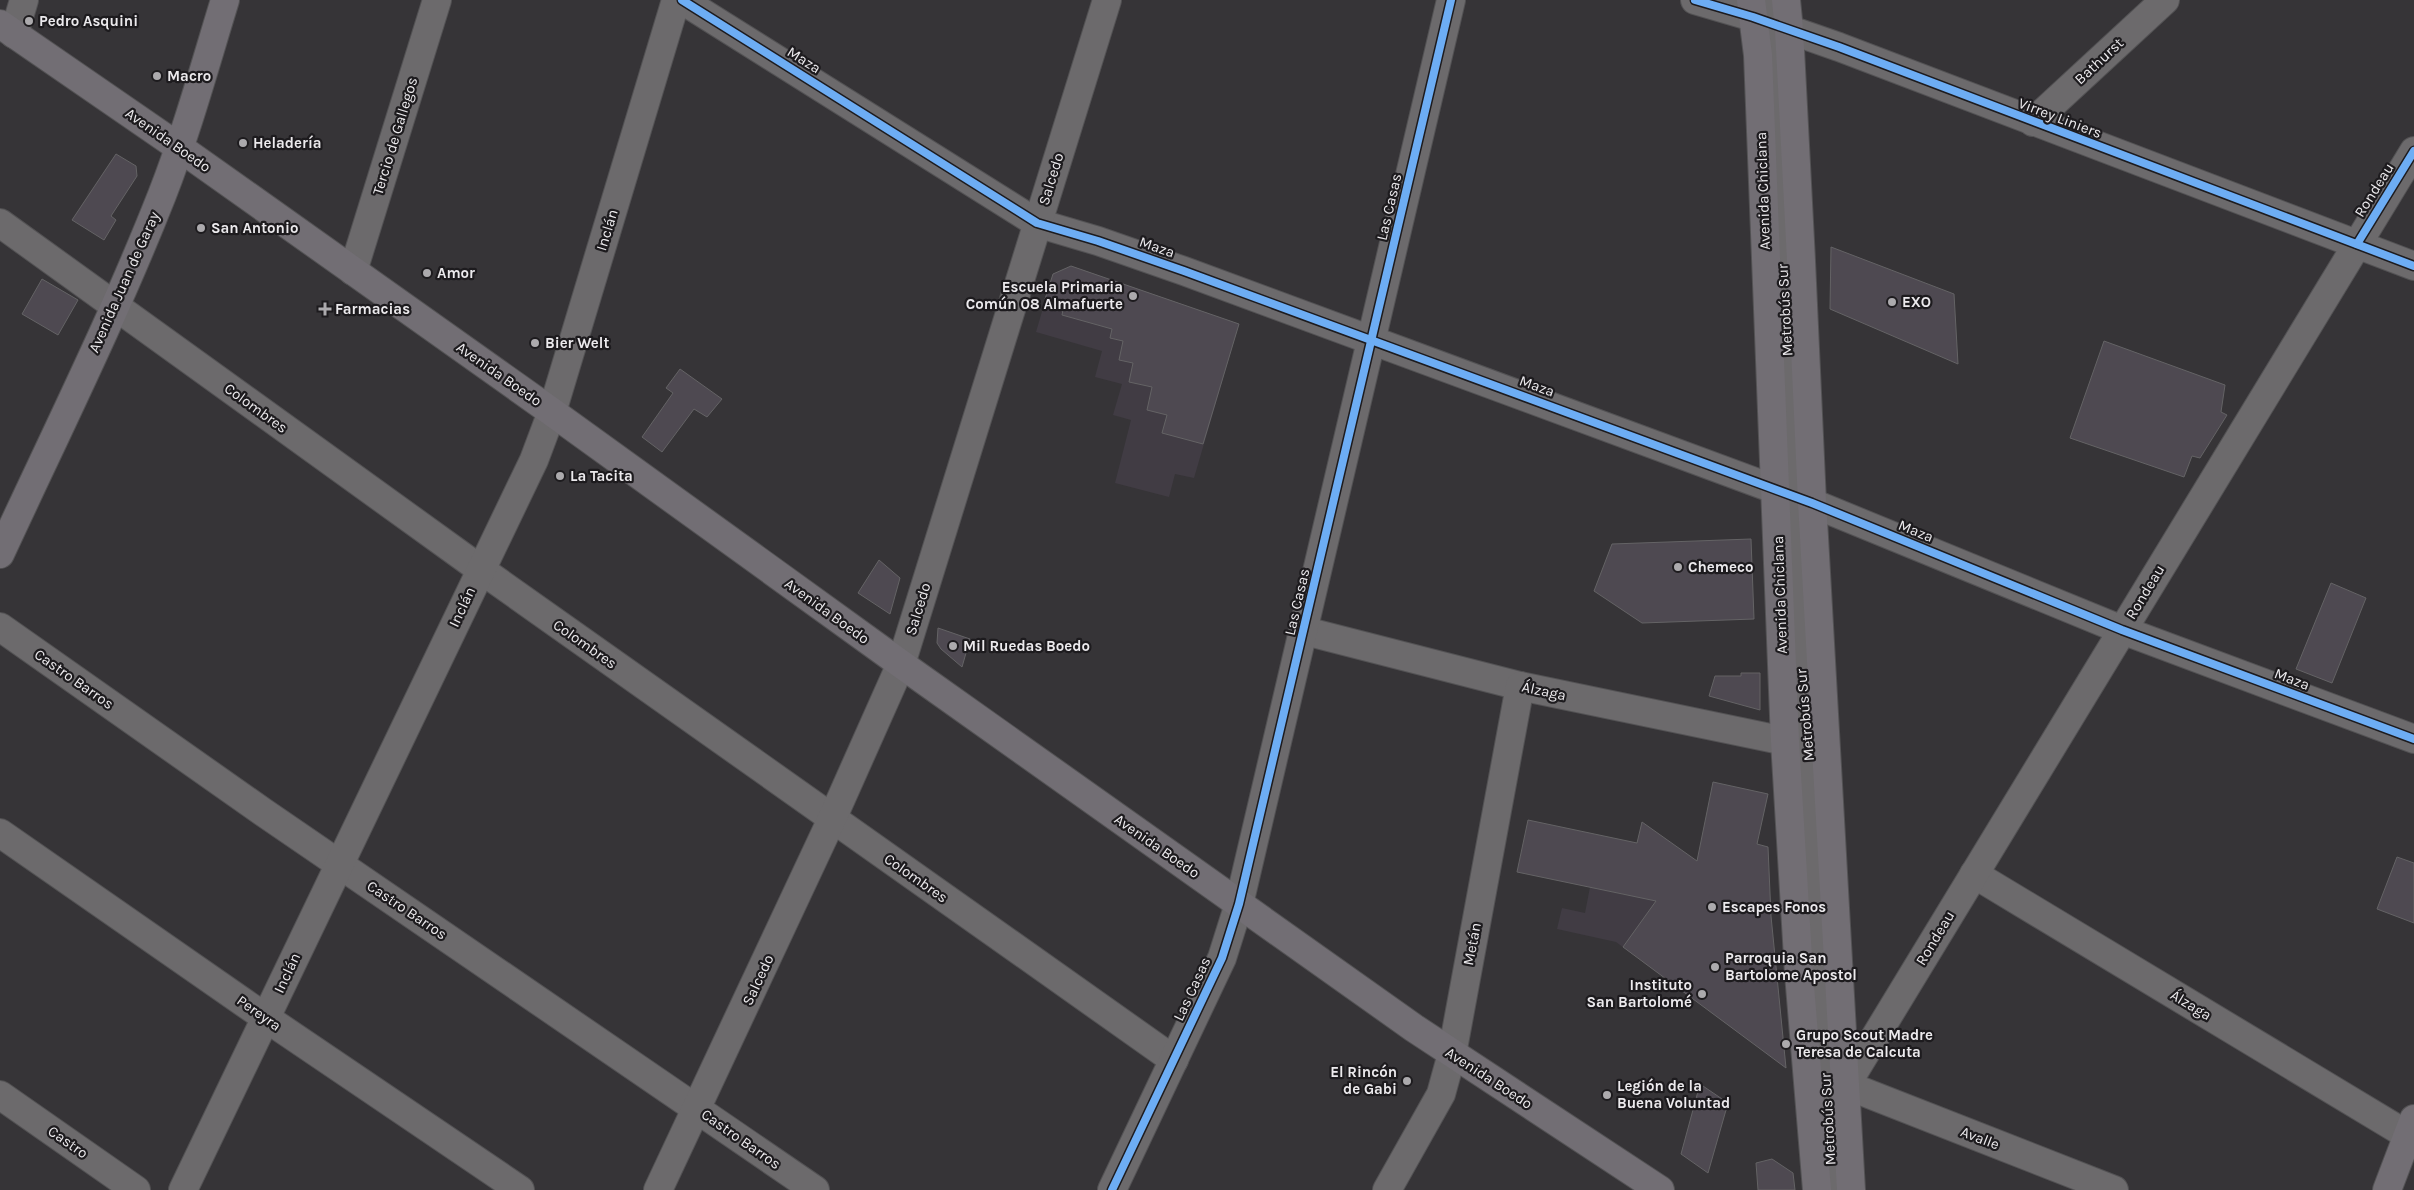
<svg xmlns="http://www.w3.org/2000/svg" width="2414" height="1190" viewBox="0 0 2414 1190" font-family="Karla,sans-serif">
	<rect width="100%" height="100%" fill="#363437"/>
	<!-- built -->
	<g fill="#413c44">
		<polygon points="1072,266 1239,324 1194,478 1175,474 1169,497 1115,483 1131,420 1113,415 1122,384 1095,377 1102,351 1036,332 1053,274"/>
		<polygon points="1630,880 1657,900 1651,945 1784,1041 1786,1068 1616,942 1557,929 1562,908 1585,913 1590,887 1626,895"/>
	</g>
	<!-- building -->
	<g fill="#4e4951" stroke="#646365">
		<polygon points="116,154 136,166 137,176 111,216 116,220 104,240 72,220"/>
		<polygon points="1831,247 1954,294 1958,364 1830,309"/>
		<polygon points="1071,266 1239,324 1203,444 1162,433 1167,415 1147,410 1152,387 1129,382 1133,363 1119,360 1123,341 1110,338 1112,329 1062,315 1064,305 1045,299 1053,274"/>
		<polygon points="42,279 78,300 58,335 22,314"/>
		<polygon points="2104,341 2225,385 2221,412 2227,415 2200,458 2192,456 2184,477 2070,438"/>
		<polygon points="680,369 722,399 707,417 694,409 662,452 642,437 673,393 666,388"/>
		<polygon points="1751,539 1754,619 1642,623 1594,591 1612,544"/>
		<polygon points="879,560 900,578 890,614 858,593"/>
		<polygon points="2331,583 2366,598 2332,683 2296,669"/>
		<polygon points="938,628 970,639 962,667 941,649 937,643"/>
		<polygon points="1741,673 1760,673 1760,710 1709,696 1715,676 1741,676"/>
		<polygon points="1713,782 1768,794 1757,844 1768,847 1771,916 1786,1068 1623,947 1656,901 1517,872 1528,820 1637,843 1642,822 1697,861"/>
		<polygon points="2397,857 2414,863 2414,923 2377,909"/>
		<polygon points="1700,1084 1728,1103 1708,1173 1681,1154"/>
		<polygon points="1772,1159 1793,1173 1795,1190 1758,1190 1756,1163"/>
	</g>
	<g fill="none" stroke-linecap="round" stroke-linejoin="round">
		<defs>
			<g id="minor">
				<polyline points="682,0 1037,223 1098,241 1184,271 1812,503 2122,630 2414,739"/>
				<polyline points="1695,0 1753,17 1839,47 2414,266"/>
				<polyline points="1765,0 1773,58 1802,708 1810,767 1832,1190"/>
				<polyline points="14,34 24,0"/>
				<polyline points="2033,122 2165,0"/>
				<polyline points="0,223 480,569 1174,1060"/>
				<polyline points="353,271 437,0"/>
				<polyline points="0,627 263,812 815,1190"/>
				<polyline points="1305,631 1520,686 1785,741"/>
				<polyline points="0,833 266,1018 520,1190"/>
				<polyline points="1974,874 2414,1139"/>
				<polyline points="0,1095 136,1190"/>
				<polyline points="183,1190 534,460 552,412 676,0"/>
				<polyline points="658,1190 832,819 901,664 1107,0"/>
				<polyline points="1112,1190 1222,958 1239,904 1451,0"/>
				<polyline points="1387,1190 1441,1094 1452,1054 1520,686"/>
				<polyline points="2114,1190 1846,1085 2414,151"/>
			</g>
			<g id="major">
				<polyline points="1751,0 1758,55 1785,741 1799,974 1817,1190"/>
				<path d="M1786,0L1789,30C1798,187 1805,345 1812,502C1823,732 1839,961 1851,1190"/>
				<polyline points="0,24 180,148 552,412 901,664 1414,1028 1660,1190"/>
				<path d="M0,554C55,435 114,317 162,195C187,131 205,65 225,0"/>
				<polyline points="2387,1190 2414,1119"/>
			</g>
		</defs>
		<!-- minor casing -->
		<use href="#minor" stroke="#535254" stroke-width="30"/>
		<!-- major casing -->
		<use href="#major" stroke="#535254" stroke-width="30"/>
		<!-- minor -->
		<use href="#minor" stroke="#6c6a6c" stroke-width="28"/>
		<!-- major -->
		<use href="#major" stroke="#726e74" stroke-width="28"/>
		<defs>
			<g id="cycleway">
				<polyline points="682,0 1037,223 1098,241 1184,271 1812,503 2122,630 2414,739"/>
				<polyline points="1695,0 1753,17 1839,47 2414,266"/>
				<polyline points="2357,244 2414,151"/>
				<polyline points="1112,1190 1222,958 1239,904 1451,0"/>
			</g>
		</defs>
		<!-- cycleway casing -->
		<use href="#cycleway" stroke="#1d1b1e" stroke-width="11"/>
		<!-- cycleway -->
		<use href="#cycleway" stroke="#6dadf4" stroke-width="8"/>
	</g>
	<!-- markers -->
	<g fill="#acaaad" stroke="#1d1b1e" stroke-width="2">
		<circle cx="29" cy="21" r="5"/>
		<circle cx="157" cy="76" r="5"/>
		<circle cx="243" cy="143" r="5"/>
		<circle cx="201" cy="228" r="5"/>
		<circle cx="427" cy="273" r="5"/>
		<circle cx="1133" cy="296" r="5"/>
		<circle cx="1892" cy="302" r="5"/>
		<path d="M322.5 301.5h5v5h5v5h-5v5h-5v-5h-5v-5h5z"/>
		<circle cx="535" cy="343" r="5"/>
		<circle cx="560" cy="476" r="5"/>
		<circle cx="1678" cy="567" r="5"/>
		<circle cx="953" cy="646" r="5"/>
		<circle cx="1712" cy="907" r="5"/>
		<circle cx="1715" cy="967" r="5"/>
		<circle cx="1702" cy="994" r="5"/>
		<circle cx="1786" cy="1044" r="5"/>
		<circle cx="1407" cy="1081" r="5"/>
		<circle cx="1607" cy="1095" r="5"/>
	</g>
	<g text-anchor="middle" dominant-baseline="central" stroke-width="4.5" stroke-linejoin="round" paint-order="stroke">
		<!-- poi labels -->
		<g font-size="15" font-weight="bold" fill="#eceaed" stroke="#1d1b1e" text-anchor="start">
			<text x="39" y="21">Pedro Asquini</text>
			<text x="167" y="76">Macro</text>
			<text x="253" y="143">Heladería</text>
			<text x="211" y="228">San Antonio</text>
			<text x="437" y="273">Amor</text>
			<text x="1123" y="287" text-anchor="end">Escuela Primaria<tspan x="1123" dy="17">Común 08 Almafuerte</tspan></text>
			<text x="1902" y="302">EXO</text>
			<text x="335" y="309">Farmacias</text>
			<text x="545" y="343">Bier Welt</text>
			<text x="570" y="476">La Tacita</text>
			<text x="1688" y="567">Chemeco</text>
			<text x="963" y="646">Mil Ruedas Boedo</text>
			<text x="1722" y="907">Escapes Fonos</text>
			<text x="1725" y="958">Parroquia San<tspan x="1725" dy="17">Bartolome Apostol</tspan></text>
			<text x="1692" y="985" text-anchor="end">Instituto<tspan x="1692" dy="17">San Bartolomé</tspan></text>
			<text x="1796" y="1035">Grupo Scout Madre<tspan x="1796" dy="17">Teresa de Calcuta</tspan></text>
			<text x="1397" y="1072" text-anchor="end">El Rincón<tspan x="1397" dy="17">de Gabi</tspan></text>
			<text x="1617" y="1086">Legión de la<tspan x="1617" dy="17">Buena Voluntad</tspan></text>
		</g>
		<!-- street labels -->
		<g font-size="15" fill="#eceaed" stroke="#1d1b1e">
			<text transform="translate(804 60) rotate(32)">Maza</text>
			<text transform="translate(2099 61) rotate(-43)">Bathurst</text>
			<text transform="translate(2060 118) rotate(21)">Virrey Liniers</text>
			<text transform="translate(395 136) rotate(-73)">Tercio de Gallegos</text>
			<text transform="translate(168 140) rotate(35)">Avenida Boedo</text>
			<text transform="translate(1051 179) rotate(-73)">Salcedo</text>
			<text transform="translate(2374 190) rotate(-58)">Rondeau</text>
			<text transform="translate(1763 191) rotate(-92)">Avenida Chiclana</text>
			<text transform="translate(1389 207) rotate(-77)">Las Casas</text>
			<text transform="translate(607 230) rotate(-73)">Inclán</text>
			<text transform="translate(1157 247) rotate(19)">Maza</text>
			<text transform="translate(124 282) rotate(-66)">Avenida Juan de Garay</text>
			<text transform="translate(1785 310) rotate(-93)">Metrobús Sur</text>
			<text transform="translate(499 374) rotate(35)">Avenida Boedo</text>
			<text transform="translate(1537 386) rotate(20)">Maza</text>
			<text transform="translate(256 408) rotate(36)">Colombres</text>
			<text transform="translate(1916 531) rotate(22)">Maza</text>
			<text transform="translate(2145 592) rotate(-59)">Rondeau</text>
			<text transform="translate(1780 595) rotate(-92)">Avenida Chiclana</text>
			<text transform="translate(1297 602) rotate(-77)">Las Casas</text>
			<text transform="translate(462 607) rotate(-65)">Inclán</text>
			<text transform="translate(918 609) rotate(-73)">Salcedo</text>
			<text transform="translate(827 611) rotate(36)">Avenida Boedo</text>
			<text transform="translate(585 644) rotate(35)">Colombres</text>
			<text transform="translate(74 679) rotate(35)">Castro Barros</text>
			<text transform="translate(2292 679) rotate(21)">Maza</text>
			<text transform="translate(1544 691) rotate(12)">Álzaga</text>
			<text transform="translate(1805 715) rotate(-95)">Metrobús Sur</text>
			<text transform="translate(1157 846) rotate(35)">Avenida Boedo</text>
			<text transform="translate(916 878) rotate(35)">Colombres</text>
			<text transform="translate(407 910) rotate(34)">Castro Barros</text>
			<text transform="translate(1935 938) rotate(-59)">Rondeau</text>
			<text transform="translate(1472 944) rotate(-79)">Metán</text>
			<text transform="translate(287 973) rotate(-65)">Inclán</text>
			<text transform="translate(758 980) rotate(-65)">Salcedo</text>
			<text transform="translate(1192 989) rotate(-65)">Las Casas</text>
			<text transform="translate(2191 1005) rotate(31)">Álzaga</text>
			<text transform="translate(259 1013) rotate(35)">Pereyra</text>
			<text transform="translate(1489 1078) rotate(33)">Avenida Boedo</text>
			<text transform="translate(1828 1119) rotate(-93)">Metrobús Sur</text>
			<text transform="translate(1980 1138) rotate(21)">Avalle</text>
			<text transform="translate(741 1139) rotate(35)">Castro Barros</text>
			<text transform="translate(68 1142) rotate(35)">Castro</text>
		</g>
	</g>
</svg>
